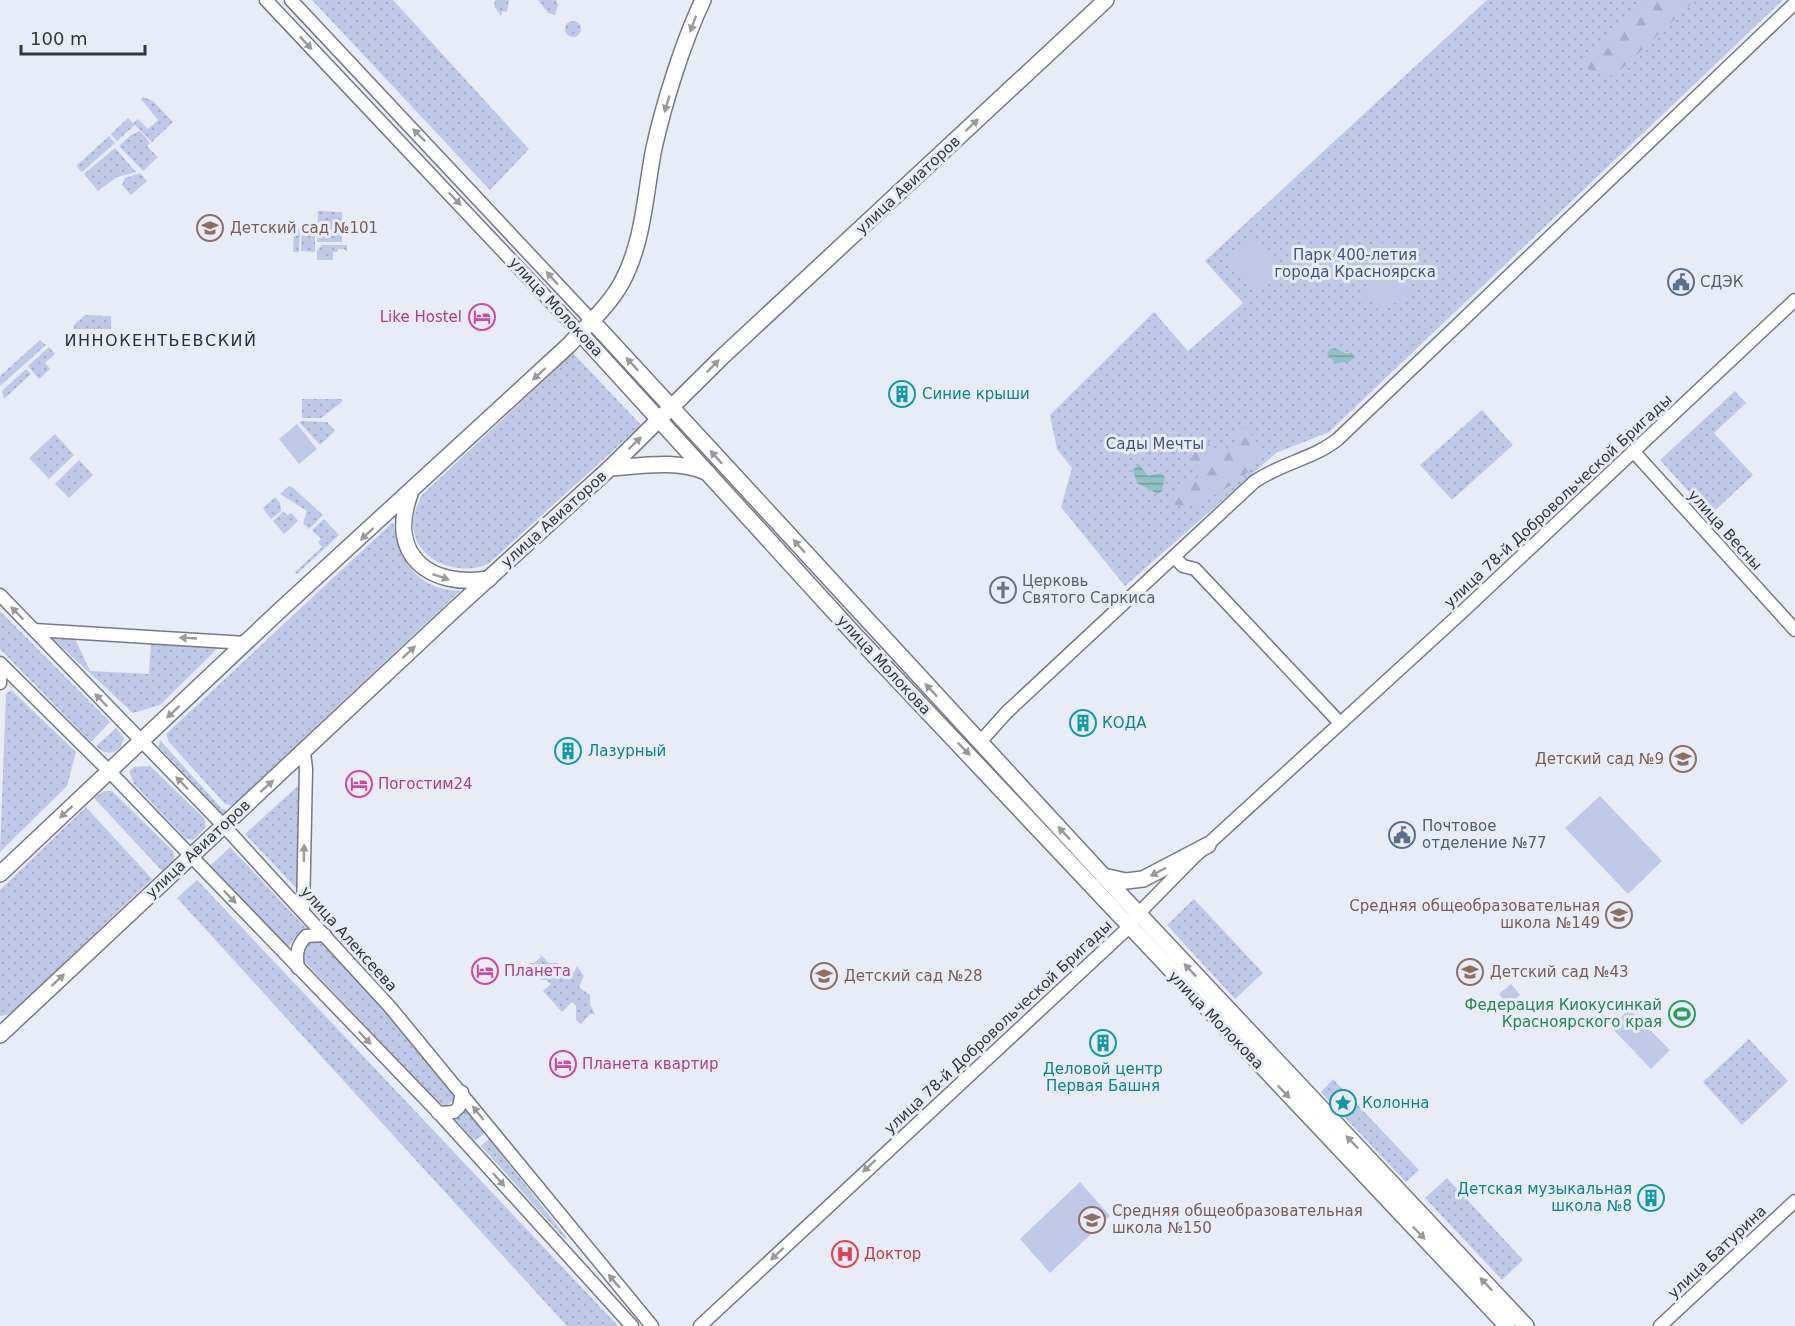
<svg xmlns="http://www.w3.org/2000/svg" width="1795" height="1326" viewBox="0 0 1795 1326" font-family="'DejaVu Sans',sans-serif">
	<defs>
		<pattern id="green-dots" width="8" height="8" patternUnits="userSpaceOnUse" patternTransform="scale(1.5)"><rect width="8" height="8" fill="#bfc9e7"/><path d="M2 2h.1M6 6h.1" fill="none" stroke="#a5adc7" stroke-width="1.8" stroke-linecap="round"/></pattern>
		<pattern id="forest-firs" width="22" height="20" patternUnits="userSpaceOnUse" patternTransform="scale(1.5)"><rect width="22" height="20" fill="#bfc9e7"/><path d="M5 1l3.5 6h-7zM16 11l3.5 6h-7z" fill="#a5adc7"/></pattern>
		<pattern id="water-rules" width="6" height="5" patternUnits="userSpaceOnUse" patternTransform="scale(1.5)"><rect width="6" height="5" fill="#91c1c4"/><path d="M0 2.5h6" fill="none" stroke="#779ea0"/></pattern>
	</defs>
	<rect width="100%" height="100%" fill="#e8ecf7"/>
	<!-- green -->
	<g fill="url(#green-dots)">
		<polygon points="312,0 393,0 529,149 490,190"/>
		<polygon points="495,0 509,0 507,12 502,11 501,16 494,6"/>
		<polygon points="538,0 556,0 558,5 555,15 548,13"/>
		<polygon points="1487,0 1783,0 1329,432 1276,453 1125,586 1061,507 1072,468 1057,449 1050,415 1154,312 1188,351 1243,303 1205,261"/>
		<circle cx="573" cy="29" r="8"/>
		<polygon points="143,97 153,101 173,122 152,142 135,125 117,141 111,134 128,118 133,123 138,119 148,129 158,120 141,99"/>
		<polygon points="140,131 150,143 147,146 158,157 143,171 119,146 131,135"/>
		<polygon points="109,136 115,143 82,172 76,166"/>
		<polygon points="115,148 136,172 117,177 98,191 84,174"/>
		<polygon points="140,173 147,181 131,195 122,185 125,178"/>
		<polygon points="318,211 342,212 342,242 317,242"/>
		<polygon points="294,228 300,228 299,252 293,252"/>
		<polygon points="302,229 315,229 315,252 301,251"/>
		<polygon points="322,245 347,245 347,252 344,249 338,249 337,252 333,252 333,260 317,260 317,250"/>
		<polygon points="85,315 111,316 111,329 74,329 74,325"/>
		<polygon points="74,332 109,334 109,340 76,340 72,336"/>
		<polygon points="115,334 141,335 141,341 114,340"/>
		<polygon points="40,340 46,345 0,386 0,376"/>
		<polygon points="49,347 55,354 45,363 50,369 39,379 28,366"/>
		<path d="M573,353L641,425L488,564C459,577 413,561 413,523C413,514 418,504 421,496Z"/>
		<polygon points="26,369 31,374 4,399 2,391"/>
		<polygon points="1735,391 1746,403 1714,433 1753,475 1710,515 1660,460"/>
		<polygon points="302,399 342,399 342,402 321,418 302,418"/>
		<polygon points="1482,410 1513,445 1452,500 1420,465"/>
		<polygon points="302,421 327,422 335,431 320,445 299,422"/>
		<polygon points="55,434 74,455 49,479 29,458"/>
		<polygon points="79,460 93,475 69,498 55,484"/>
		<polygon points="289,486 292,487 323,515 309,529 303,523 307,511 280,494"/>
		<polygon points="275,497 280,503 281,511 271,519 263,508"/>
		<polygon points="283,512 288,515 292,513 298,521 284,534 273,521"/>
		<polygon points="324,519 339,535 297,574 295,572 322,547 318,542 321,539 312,530"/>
		<path d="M393,522C397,547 407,574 432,585C440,589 451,590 460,591L232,806L225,804L169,742L166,734Z"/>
		<polygon points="0,611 110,722 91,742 0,649"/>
		<polygon points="52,638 75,639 90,671 149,674 151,642 221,645 160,705 133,713"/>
		<polygon points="11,690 76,752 67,786 0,852 6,694"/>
		<path d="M116,728L124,738L120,748C111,755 103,754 96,746Z"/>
		<polygon points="160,740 222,809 226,810 226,814 221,813 159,747"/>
		<polygon points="150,766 204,818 206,827 193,840 186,839 134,784 129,771 134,767"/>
		<polygon points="300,784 298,890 245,834"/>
		<polygon points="104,791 112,791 173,851 175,862 164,873 94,798"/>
		<polygon points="86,807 152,879 10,1014 0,1016 0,890"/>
		<polygon points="230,847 307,929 296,936 287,949 210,866"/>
		<polygon points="197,880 618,1326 567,1326 177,898"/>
		<polygon points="1194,899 1263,973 1235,999 1167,925"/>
		<polygon points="312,939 320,940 383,1007 448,1086 455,1099 446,1106 439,1103 302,959 303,943"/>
		<polygon points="540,954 549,963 558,963 563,970 574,972 577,966 584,976 579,987 590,995 590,1004 595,1014 590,1014 581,1024 576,1020 576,1006 572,1002 562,1012 543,991 551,984 546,980 541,980 527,964 534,963 541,957"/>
		<polygon points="1749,1039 1788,1081 1742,1125 1703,1082"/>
		<polygon points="1333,1079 1419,1170 1406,1182 1321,1092"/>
		<polygon points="464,1106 485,1133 475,1141 452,1116"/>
		<polygon points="489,1139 567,1238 565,1239 481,1146"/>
		<polygon points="1447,1178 1523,1260 1502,1280 1425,1198"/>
	</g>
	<!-- forest -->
	<g fill="url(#forest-firs)">
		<polygon points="1649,0 1687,0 1691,4 1614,76 1580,67"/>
		<path d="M1246,428C1251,435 1259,443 1259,453C1259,473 1208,501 1190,505C1184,507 1178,505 1171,504L1181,480L1185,484C1193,483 1199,477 1202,470L1191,461V449L1197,440H1207L1213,450L1236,446L1234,432Z"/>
	</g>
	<!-- pitch -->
	<g fill="#bfc9e7">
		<polygon points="1251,235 1269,258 1273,255 1286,269 1259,293 1227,257"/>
		<path d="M1385,241L1409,272L1407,277L1388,283L1404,284L1408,291C1403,304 1398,304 1385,302L1384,309L1375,308L1376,298H1362L1361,291L1376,287L1375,284L1363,283L1358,276L1363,263Z"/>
		<polygon points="297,424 317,449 299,464 279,439"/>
		<polygon points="1600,796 1662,861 1628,894 1565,828"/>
		<polygon points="1511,984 1520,995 1508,1005 1499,994"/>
		<polygon points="1629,1009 1670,1050 1651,1069 1611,1027"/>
		<polygon points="1080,1182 1110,1216 1050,1273 1020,1239"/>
	</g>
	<!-- water -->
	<g fill="url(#water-rules)">
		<polygon points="1335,348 1346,354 1352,352 1355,358 1348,362 1335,363 1327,354 1329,350"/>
		<polygon points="1139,464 1148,476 1161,473 1165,477 1162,491 1158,494 1137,483 1133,470"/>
	</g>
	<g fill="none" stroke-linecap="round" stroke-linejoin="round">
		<defs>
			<g id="minor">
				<polyline points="266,0 580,333"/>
				<polyline points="291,0 592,321"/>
				<polyline points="1633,451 1795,630"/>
				<polyline points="1174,557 1183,566 1195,569 1340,723"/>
				<polyline points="0,595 223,825 390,1007 652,1326"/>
				<polyline points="34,630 246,643"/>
				<polyline points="0,663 110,772 437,1111 632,1326"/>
				<polyline points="0,683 1,664"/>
				<path d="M980,742L1007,712L1254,482C1281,463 1315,458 1338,439L1795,3"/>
				<polyline points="303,911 306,769 304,752"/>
				<path d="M298,968C296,955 296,947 306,936L325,935"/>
				<polyline points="438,1113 454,1112 459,1107 462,1092"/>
				<polyline points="700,1326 1128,928 1138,914 1194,857 1461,613 1795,300"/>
				<polyline points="1660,1326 1795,1201"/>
			</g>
			<g id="major">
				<polyline points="592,321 1122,896 1526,1326"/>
				<polyline points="580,333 857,637 1507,1326"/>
				<path d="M610,468C643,466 677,459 708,473"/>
				<path d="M410,494C387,556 430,588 489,579"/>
				<path d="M0,874L277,613L569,345C587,325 609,306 622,282C644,241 645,193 654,148C664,103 683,42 703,0"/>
				<polyline points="1103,876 1126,881 1143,879 1208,845"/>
				<polyline points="0,1035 454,610 610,468 721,358 1106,0"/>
			</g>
		</defs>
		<!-- minor casing -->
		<use href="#minor" stroke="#777a84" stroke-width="15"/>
		<!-- major casing -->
		<use href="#major" stroke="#777a84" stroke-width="18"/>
		<!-- minor -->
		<use href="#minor" stroke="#fff" stroke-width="12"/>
		<!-- major -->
		<use href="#major" stroke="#fff" stroke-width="15"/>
	</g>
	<!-- one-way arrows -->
	<defs><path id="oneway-solid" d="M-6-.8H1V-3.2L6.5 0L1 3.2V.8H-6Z" transform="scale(1.5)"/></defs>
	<g fill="#9a9a9c">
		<use href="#oneway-solid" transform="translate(693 24) rotate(110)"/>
		<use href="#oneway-solid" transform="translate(306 43) rotate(47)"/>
		<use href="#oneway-solid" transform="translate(667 104) rotate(107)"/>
		<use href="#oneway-solid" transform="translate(972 125) rotate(-43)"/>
		<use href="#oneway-solid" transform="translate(419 135) rotate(-134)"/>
		<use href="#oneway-solid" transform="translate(455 199) rotate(46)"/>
		<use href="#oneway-solid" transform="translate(552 278) rotate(-132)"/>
		<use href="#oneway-solid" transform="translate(632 364) rotate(-133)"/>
		<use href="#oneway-solid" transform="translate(713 366) rotate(-45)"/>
		<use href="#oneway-solid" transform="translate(539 374) rotate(137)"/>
		<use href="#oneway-solid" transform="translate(635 443) rotate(-44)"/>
		<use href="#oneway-solid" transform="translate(716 457) rotate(-132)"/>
		<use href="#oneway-solid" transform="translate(367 534) rotate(137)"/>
		<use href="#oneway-solid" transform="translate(799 546) rotate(-132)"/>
		<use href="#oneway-solid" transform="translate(441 577) rotate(19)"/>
		<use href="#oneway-solid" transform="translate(17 613) rotate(-134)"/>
		<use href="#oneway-solid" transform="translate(188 638) rotate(-177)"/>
		<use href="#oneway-solid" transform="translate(409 652) rotate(-43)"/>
		<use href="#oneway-solid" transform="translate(931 690) rotate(-133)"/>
		<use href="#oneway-solid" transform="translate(101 700) rotate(-134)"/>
		<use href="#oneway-solid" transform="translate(173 712) rotate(137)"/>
		<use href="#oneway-solid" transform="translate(964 749) rotate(46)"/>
		<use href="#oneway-solid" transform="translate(182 783) rotate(-134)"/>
		<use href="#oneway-solid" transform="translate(267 786) rotate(-42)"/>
		<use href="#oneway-solid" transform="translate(66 812) rotate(137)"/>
		<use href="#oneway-solid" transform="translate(1064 833) rotate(-133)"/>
		<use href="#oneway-solid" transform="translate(304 853) rotate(-89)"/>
		<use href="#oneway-solid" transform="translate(1158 872) rotate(152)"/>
		<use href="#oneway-solid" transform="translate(230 897) rotate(46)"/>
		<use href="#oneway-solid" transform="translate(1190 970) rotate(-133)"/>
		<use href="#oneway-solid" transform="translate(58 980) rotate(-43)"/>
		<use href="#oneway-solid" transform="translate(365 1038) rotate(46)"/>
		<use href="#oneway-solid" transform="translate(1284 1092) rotate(46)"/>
		<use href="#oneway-solid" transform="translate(478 1113) rotate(-128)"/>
		<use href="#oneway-solid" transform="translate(1352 1142) rotate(-134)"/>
		<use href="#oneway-solid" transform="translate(869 1166) rotate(137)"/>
		<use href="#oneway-solid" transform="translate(499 1180) rotate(49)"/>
		<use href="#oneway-solid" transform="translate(1419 1233) rotate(46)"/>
		<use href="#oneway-solid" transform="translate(777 1254) rotate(137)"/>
		<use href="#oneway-solid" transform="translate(614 1281) rotate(-130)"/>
		<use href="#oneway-solid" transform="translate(1486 1284) rotate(-133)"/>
	</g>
	<!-- icons -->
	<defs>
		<symbol id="school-ring" viewBox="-11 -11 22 22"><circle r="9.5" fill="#e8ecf7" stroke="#8d6e63" stroke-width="1.5"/><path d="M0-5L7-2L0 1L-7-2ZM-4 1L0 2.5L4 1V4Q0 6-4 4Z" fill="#8d6e63"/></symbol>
		<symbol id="civic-ring" viewBox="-11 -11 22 22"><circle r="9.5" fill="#e8ecf7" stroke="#5c6f8a" stroke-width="1.5"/><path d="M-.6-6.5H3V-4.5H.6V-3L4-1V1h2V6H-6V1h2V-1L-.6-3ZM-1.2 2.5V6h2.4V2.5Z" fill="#5c6f8a"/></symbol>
		<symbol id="hotel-ring" viewBox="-11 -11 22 22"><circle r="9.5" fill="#e8ecf7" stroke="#d1479c" stroke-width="1.5"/><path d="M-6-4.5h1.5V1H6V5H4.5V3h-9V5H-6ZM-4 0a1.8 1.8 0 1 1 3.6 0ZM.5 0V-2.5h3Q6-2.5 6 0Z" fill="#d1479c"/></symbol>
		<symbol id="building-ring" viewBox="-11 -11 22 22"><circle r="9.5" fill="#e8ecf7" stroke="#0f9aa8" stroke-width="1.5"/><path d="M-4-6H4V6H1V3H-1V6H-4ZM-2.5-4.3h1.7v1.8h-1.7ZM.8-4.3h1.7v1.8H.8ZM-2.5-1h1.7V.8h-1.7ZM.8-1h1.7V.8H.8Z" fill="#0f9aa8"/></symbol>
		<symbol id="church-ring" viewBox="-11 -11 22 22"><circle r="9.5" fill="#e8ecf7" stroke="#6b7280" stroke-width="1.5"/><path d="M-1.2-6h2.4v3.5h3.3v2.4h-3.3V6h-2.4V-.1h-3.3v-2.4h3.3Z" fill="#6b7280"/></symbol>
		<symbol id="stadium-ring" viewBox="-11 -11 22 22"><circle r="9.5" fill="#e8ecf7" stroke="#2e9e5b" stroke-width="1.5"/><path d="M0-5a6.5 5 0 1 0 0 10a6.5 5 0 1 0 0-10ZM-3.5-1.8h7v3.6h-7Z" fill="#2e9e5b"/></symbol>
		<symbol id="sight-ring" viewBox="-11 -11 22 22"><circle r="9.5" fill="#e8ecf7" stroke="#0f9aa8" stroke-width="1.5"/><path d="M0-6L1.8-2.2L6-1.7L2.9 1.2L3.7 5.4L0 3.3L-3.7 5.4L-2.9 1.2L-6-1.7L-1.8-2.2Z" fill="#0f9aa8"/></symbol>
		<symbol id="hospital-ring" viewBox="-11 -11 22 22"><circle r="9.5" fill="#e8ecf7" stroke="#e0444e" stroke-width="1.5"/><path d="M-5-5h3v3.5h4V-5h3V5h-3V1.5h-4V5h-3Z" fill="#e0444e"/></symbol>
	</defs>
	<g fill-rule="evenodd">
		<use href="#school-ring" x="195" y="213" width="30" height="30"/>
		<use href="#civic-ring" x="1666" y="267" width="30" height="30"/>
		<use href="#hotel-ring" x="467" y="302" width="30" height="30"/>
		<use href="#building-ring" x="887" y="379" width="30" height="30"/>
		<use href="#church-ring" x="988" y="575" width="30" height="30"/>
		<use href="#building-ring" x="1068" y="708" width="30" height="30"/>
		<use href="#building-ring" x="553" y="736" width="30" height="30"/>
		<use href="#school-ring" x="1668" y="744" width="30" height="30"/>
		<use href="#hotel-ring" x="344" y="769" width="30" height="30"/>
		<use href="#civic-ring" x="1387" y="820" width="30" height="30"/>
		<use href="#school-ring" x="1604" y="900" width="30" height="30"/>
		<use href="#hotel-ring" x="470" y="956" width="30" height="30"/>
		<use href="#school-ring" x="1455" y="957" width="30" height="30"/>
		<use href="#school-ring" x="809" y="961" width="30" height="30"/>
		<use href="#stadium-ring" x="1667" y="999" width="30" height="30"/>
		<use href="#building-ring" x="1088" y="1028" width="30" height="30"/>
		<use href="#hotel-ring" x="548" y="1049" width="30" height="30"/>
		<use href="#sight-ring" x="1328" y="1088" width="30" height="30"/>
		<use href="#building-ring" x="1636" y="1183" width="30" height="30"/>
		<use href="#school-ring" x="1077" y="1205" width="30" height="30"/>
		<use href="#hospital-ring" x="830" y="1239" width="30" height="30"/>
	</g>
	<g text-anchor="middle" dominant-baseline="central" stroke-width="6" stroke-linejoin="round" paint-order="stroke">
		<!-- street labels -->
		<g font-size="15" fill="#35363a" stroke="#e8ecf7">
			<text transform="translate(908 185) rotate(-43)">улица Авиаторов</text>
			<text transform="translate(556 307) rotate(47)">улица Молокова</text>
			<text transform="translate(1558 501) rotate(-43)">улица 78-й Добровольческой Бригады</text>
			<text transform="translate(554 519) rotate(-42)">улица Авиаторов</text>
			<text transform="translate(1725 530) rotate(48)">улица Весны</text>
			<text transform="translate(884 665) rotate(47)">улица Молокова</text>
			<text transform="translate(198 849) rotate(-43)">улица Авиаторов</text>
			<text transform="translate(349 939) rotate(48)">улица Алексеева</text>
			<text transform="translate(1216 1020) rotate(46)">улица Молокова</text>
			<text transform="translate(998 1027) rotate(-43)">улица 78-й Добровольческой Бригады</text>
			<text transform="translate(1717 1252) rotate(-43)">улица Батурина</text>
		</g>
		<!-- education labels -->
		<g font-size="15" fill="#785e54" stroke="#e8ecf7" text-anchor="start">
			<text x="230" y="228">Детский сад №101</text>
			<text x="1664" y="759" text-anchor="end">Детский сад №9</text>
			<text x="1600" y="906" text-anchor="end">Средняя общеобразовательная<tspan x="1600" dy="17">школа №149</tspan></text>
			<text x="1490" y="972">Детский сад №43</text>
			<text x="844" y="976">Детский сад №28</text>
			<text x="1112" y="1211">Средняя общеобразовательная<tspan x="1112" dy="17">школа №150</tspan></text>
		</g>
		<!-- park labels -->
		<g font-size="15" fill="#455383" stroke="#e8ecf7">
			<text x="1355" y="255">Парк 400-летия<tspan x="1355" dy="17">города Красноярска</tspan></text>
			<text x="1155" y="444">Сады Мечты</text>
		</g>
		<!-- service labels -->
		<g font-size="15" fill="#4e5e75" stroke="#e8ecf7" text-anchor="start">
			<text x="1700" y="282">СДЭК</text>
			<text x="1422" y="826">Почтовое<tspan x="1422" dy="17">отделение №77</tspan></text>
		</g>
		<!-- hotel labels -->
		<g font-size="15" fill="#b23c85" stroke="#e8ecf7" text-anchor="start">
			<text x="462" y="317" text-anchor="end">Like Hostel</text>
			<text x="378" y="784">Погостим24</text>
			<text x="504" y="971">Планета</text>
			<text x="582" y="1064">Планета квартир</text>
		</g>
		<!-- culture labels -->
		<g font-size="15" fill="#0d838f" stroke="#e8ecf7" text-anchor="start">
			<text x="922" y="394">Синие крыши</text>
			<text x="1102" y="723">КОДА</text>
			<text x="588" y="751">Лазурный</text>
			<text x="1103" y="1069" text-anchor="middle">Деловой центр<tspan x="1103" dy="17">Первая Башня</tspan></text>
			<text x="1362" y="1103">Колонна</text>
			<text x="1632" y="1189" text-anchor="end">Детская музыкальная<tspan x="1632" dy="17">школа №8</tspan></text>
		</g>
		<!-- worship labels -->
		<g font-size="15" fill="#5b616d" stroke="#e8ecf7" text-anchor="start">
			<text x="1022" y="581">Церковь<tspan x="1022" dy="17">Святого Саркиса</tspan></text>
		</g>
		<!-- leisure labels -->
		<g font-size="15" fill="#27864d" stroke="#e8ecf7" text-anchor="end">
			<text x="1662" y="1005">Федерация Киокусинкай<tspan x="1662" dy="17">Красноярского края</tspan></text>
		</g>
		<!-- health labels -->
		<g font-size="15" fill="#be3a42" stroke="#e8ecf7" text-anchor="start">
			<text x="864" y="1254">Доктор</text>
		</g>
		<!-- neighbourhood labels -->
		<g font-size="16" letter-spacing="1.5" fill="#2c2f37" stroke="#e8ecf7">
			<text x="161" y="340">ИННОКЕНТЬЕВСКИЙ</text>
		</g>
	</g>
	<!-- scale -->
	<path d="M21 45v9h124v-9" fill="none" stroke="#35363a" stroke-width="3"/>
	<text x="30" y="45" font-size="18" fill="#35363a" stroke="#e8ecf7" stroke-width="4.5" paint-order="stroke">100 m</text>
</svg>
